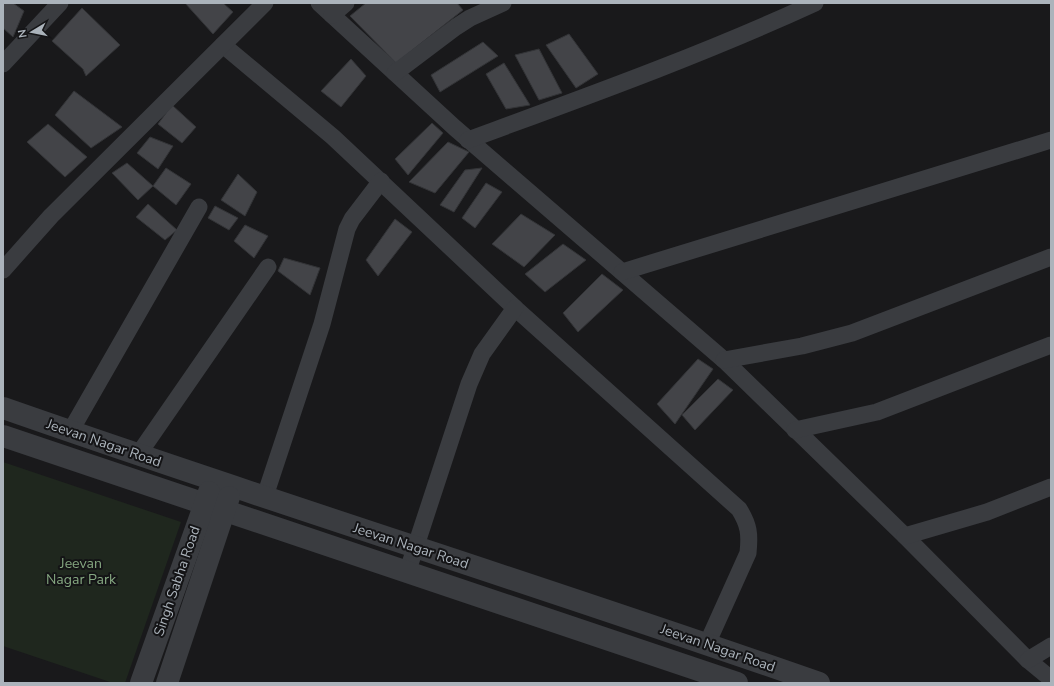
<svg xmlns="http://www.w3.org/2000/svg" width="1054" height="686" font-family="'Nunito Sans',sans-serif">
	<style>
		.green { fill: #1f271e }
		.building { fill: #434448; stroke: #333437 }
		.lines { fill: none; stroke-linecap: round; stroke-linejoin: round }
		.minor { stroke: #3a3c40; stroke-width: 17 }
		.tertiary { stroke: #3a3c40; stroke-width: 22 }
		.labels { text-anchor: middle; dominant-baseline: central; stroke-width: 4; stroke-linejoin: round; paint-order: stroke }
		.street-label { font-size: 14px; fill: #abb3bb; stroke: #141416 }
		.park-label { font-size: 14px; fill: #85a781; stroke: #141416 }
	</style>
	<rect width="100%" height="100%" fill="#19191b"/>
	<!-- green -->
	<path class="green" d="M3,462L181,522L125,683H113L3,646Z"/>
	<!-- building -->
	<g class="building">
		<path d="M3,3H13L24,11L13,37L3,28Z"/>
		<path d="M185,3H223L233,12L213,34Z"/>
		<path d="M366,3H457L463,10L396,63L350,16Z"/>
		<path d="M82,8L120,45L86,76L83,69L52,41Z"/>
		<path d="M569,34L598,74L576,88L546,45Z"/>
		<path d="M483,42L498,56L440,92L431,75Z"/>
		<path d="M539,49L562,93L539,100L515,55Z"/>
		<path d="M351,59L366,76L341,107L321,91Z"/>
		<path d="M504,63L530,105L506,109L486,74Z"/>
		<path d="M74,91L122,127L91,148L55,115Z"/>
		<path d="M172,105L196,127L182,143L158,124Z"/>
		<path d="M432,123L443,133L408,175L395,159Z"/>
		<path d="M48,124L87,157L65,177L27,142Z"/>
		<path d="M150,137L173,146L158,169L137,153Z"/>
		<path d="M448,142L469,152L435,193L409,182Z"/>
		<path d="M127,163L153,186L138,200L112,173Z"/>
		<path d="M166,168L191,184L176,205L153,186Z"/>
		<path d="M482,168L454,212L440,205L465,170Z"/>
		<path d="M238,174L257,192L245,216L221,200Z"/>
		<path d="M486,183L502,192L475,228L462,218Z"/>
		<path d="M148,204L177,230L165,240L136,217Z"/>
		<path d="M215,206L238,218L229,230L208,218Z"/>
		<path d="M521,214L555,235L524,267L492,244Z"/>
		<path d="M395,219L412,232L378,276L366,260Z"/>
		<path d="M245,225L268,236L254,258L234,241Z"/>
		<path d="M563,244L586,260L545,292L525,274Z"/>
		<path d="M284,258L320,268L310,295L278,271Z"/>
		<path d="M602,274L623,290L578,332L563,313Z"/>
		<path d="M698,359L713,369L675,424L657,404Z"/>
		<path d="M718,379L733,390L695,430L682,415Z"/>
	</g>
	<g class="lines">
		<!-- minor -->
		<g class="minor">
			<path d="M319,3L455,128L724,360L905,536L1028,660L1051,679"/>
			<path d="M332,15L346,3"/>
			<path d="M223,45L333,137L515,308L739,509C749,525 750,534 748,553L707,644"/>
			<path d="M3,64L60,3"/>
			<path d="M395,73L456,27L470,18L503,3"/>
			<path d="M468,140C585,97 702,55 815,3"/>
			<path d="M3,270L51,216L265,3"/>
			<path d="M622,272L1051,140"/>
			<path d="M724,360L802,346L852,333L1051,257"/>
			<path d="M795,430L877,412L1051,345"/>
			<path d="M70,432L199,207"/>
			<path d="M138,455L268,267"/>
			<path d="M265,496L322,324L347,229L352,219L381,181"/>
			<path d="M905,536L987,512L1051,487"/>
			<path d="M407,573L469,384L482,354L515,308"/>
			<path d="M1028,660L1051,646"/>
		</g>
		<!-- tertiary -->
		<g class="tertiary">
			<path d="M3,408C274,503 548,588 819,683"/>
			<path d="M3,436L737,683"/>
			<path d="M141,683L209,492"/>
			<path d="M167,683L229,497"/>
		</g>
	</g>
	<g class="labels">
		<!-- street labels -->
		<g class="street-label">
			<text transform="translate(104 443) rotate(19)">Jeevan Nagar Road</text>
			<text transform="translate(411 546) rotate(18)">Jeevan Nagar Road</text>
			<text transform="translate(177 581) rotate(-71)">Singh Sabha Road</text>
			<text transform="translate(718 648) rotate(19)">Jeevan Nagar Road</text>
		</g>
		<!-- park labels -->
		<g class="park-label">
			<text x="81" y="563">Jeevan<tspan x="81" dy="16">Nagar Park</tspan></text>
		</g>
	</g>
	<!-- border -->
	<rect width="1054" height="686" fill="none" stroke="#abb3bb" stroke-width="8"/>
	<!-- north arrow -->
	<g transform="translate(32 32) rotate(260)" stroke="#141416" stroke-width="3" paint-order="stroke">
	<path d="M0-3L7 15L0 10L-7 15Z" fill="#abb3bb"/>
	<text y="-6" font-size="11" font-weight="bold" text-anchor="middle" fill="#abb3bb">N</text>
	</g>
</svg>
